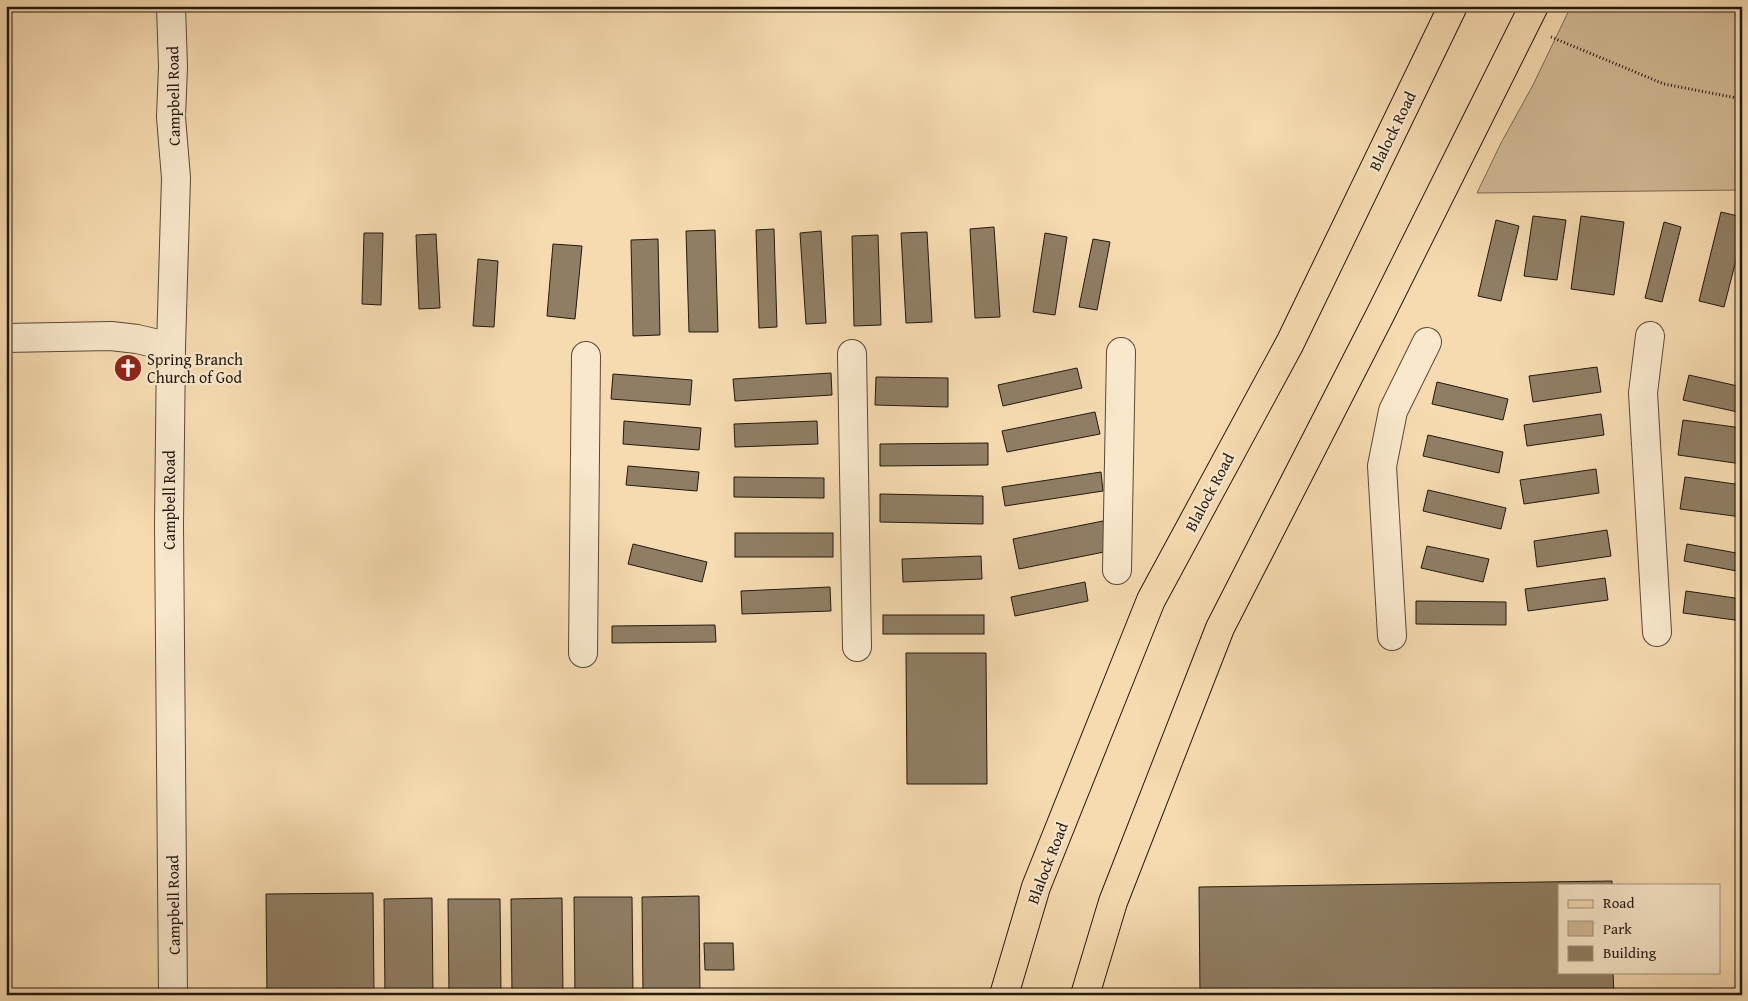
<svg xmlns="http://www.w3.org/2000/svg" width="1748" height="1001" font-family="'Gentium Book Plus',serif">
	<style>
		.green { fill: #d2ba95; stroke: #7a6a53 }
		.building { fill: #907e64; stroke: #221911 }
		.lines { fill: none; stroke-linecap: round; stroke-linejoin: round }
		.minor-casing { stroke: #574a39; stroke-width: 30 }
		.major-casing { stroke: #221911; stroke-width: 30 }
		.path { stroke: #221911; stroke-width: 3; stroke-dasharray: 1 2.5; stroke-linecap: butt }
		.minor { stroke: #f9e8cc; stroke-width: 28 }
		.major { stroke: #f6dbb0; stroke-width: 28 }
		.labels { text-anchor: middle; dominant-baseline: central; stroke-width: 4.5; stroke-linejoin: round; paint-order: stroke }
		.street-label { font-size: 16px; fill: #221911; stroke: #f9e8cc }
		.poi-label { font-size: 16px; fill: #221911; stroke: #f9e8cc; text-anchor: start }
	</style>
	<rect width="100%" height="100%" fill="#f6dbb0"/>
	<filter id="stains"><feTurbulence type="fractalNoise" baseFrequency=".004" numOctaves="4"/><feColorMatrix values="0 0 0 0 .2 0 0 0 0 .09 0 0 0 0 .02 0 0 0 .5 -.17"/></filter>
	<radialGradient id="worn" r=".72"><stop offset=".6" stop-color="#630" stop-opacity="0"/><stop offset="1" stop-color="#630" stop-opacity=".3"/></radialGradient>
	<!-- green -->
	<path class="green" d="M1571,6H1742V190L1477,193L1501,143L1533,85Z"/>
	<!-- building -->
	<g class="building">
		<path d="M1721,212L1742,217V237L1724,307L1699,301Z"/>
		<path d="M1533,216L1566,220L1557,280L1524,276Z"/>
		<path d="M1581,216L1624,222L1614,295L1571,289Z"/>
		<path d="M1496,220L1519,226L1501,301L1478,296Z"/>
		<path d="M1664,222L1681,227L1662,302L1645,298Z"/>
		<path d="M994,227L1000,317L975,318L970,229Z"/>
		<path d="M774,229L777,327L759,328L756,230Z"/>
		<path d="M715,230L718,332H689L686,231Z"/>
		<path d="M821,231L826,323L806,324L800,233Z"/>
		<path d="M927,232L932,322L906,323L901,233Z"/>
		<path d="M364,233H383L381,305L362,304Z"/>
		<path d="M1045,233L1067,237L1055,315L1033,312Z"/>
		<path d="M436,234L440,308L419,309L416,235Z"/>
		<path d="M878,235L881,325L854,326L852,236Z"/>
		<path d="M658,239L660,335L633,336L631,240Z"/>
		<path d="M1093,239L1110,242L1097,310L1079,307Z"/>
		<path d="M553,244L582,246L575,319L547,316Z"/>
		<path d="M478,259L498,261L494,327L473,326Z"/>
		<path d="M1597,367L1601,392L1533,402L1529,376Z"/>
		<path d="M1077,368L1082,388L1003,406L998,385Z"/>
		<path d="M831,373L832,395L735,401L733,379Z"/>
		<path d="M613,374L692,380L690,405L611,399Z"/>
		<path d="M1689,375L1742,387V413L1683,400Z"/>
		<path d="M876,377L948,378V407L875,405Z"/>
		<path d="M1437,382L1508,399L1503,420L1432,404Z"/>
		<path d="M1095,412L1100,434L1007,452L1002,431Z"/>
		<path d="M1601,414L1604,435L1527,446L1524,425Z"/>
		<path d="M1683,420L1742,428V464L1678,455Z"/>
		<path d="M624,421L701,428L699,450L623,444Z"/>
		<path d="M817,421L818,444L735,447L734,424Z"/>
		<path d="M1428,435L1503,452L1499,473L1423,456Z"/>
		<path d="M988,443V465L880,466V444Z"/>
		<path d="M628,466L699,472L697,491L626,485Z"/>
		<path d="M1596,469L1599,493L1524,504L1520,480Z"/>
		<path d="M1101,472L1103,491L1005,506L1002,487Z"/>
		<path d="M734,477L824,478V498L734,497Z"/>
		<path d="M1685,477L1742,485V517L1680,509Z"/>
		<path d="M1428,490L1506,508L1501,529L1423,511Z"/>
		<path d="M880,494L983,496V524L880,522Z"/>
		<path d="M1103,521L1109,551L1019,569L1013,539Z"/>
		<path d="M1607,530L1611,556L1537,567L1534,541Z"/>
		<rect x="735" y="533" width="98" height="24"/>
		<path d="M633,544L707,562L702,582L628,564Z"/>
		<path d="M1687,544L1742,554V572L1684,561Z"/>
		<path d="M1427,546L1489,559L1483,582L1421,568Z"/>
		<path d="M981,556L982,579L903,582L902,559Z"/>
		<path d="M1605,578L1608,600L1528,611L1525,589Z"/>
		<path d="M1085,582L1088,601L1015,616L1011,597Z"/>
		<path d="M830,587L831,611L742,614L741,591Z"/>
		<path d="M1686,591L1742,599V621L1683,613Z"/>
		<path d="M1416,601L1506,602V625L1416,624Z"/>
		<rect x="883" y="615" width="101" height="19"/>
		<path d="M715,625L716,642L612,643V626Z"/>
		<path d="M906,653H986L987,784H907Z"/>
		<path d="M1612,881V885H1559V972H1613L1614,995H1200L1199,887Z"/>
		<path d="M373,893L374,995H267L266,894Z"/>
		<path d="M699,896L700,995H643L642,897Z"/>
		<path d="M574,897H632L633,995H575Z"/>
		<path d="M432,898L433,995H385L384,899Z"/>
		<path d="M562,898L563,995H512L511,899Z"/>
		<path d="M448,899H500L501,995H449Z"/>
		<path d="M704,943H733L734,970H705Z"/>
	</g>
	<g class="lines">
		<defs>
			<g id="minor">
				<path d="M171,6L173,67L171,117L176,178L171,347L169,525L173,995"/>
				<path d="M1650,336L1643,393L1657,632"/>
				<path d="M6,338L111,336L137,339L171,347"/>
				<path d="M852,354L857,647"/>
				<path d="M1117,570L1121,352"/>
				<path d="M1392,636L1382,466L1393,411L1427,342"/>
				<path d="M583,653L586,356"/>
			</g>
			<g id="major">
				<path d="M1004,995L1036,887L1151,600L1290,343L1453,6"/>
				<path d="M1085,995L1113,902L1220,628L1380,315L1534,6"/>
			</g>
		</defs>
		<!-- minor casing -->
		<use href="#minor" class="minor-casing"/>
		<!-- major casing -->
		<use href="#major" class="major-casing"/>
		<!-- path -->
		<path class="path" d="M1551,37L1664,84L1742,99"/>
		<!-- minor -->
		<use href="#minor" class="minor"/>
		<!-- major -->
		<use href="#major" class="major"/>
	</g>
	<!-- icons -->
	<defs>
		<symbol id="church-disc" viewBox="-11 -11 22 22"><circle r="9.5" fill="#8f2418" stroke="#f9e8cc"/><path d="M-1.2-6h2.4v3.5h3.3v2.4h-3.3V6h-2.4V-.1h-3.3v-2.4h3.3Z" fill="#fff"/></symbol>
	</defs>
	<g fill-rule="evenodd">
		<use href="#church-disc" x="112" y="352" width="32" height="32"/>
	</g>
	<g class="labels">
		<!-- street labels -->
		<g class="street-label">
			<text transform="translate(173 96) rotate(-91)">Campbell Road</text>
			<text transform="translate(1392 131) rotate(-64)">Blalock Road</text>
			<text transform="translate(1209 492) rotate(-62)">Blalock Road</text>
			<text transform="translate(169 500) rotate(-90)">Campbell Road</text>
			<text transform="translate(1047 863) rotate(-69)">Blalock Road</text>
			<text transform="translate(173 905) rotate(-91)">Campbell Road</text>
		</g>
		<!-- poi labels -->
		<g class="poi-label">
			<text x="147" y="359">Spring Branch<tspan x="147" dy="18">Church of God</tspan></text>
		</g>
	</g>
	<!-- margin -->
	<rect width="1748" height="1001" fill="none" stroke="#f6dbb0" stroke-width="25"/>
	<rect x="8" y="8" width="1733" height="986" fill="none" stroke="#221911" stroke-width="2.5"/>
	<rect x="12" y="12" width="1723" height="976" fill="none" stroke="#221911"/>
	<!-- legend -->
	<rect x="1558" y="884" width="162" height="90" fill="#f9e8cc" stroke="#a39581"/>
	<rect x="1568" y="900" width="25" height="8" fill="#f6dbb0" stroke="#a39581"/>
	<text x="1603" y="908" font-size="15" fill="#221911">Road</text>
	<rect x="1568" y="921" width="25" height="15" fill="#d2ba95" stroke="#a39581"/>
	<text x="1603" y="934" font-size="15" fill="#221911">Park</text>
	<rect x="1568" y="946" width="25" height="15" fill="#907e64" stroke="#a39581"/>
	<text x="1603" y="958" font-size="15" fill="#221911">Building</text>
	<rect width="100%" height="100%" filter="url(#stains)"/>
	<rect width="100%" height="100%" fill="url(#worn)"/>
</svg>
